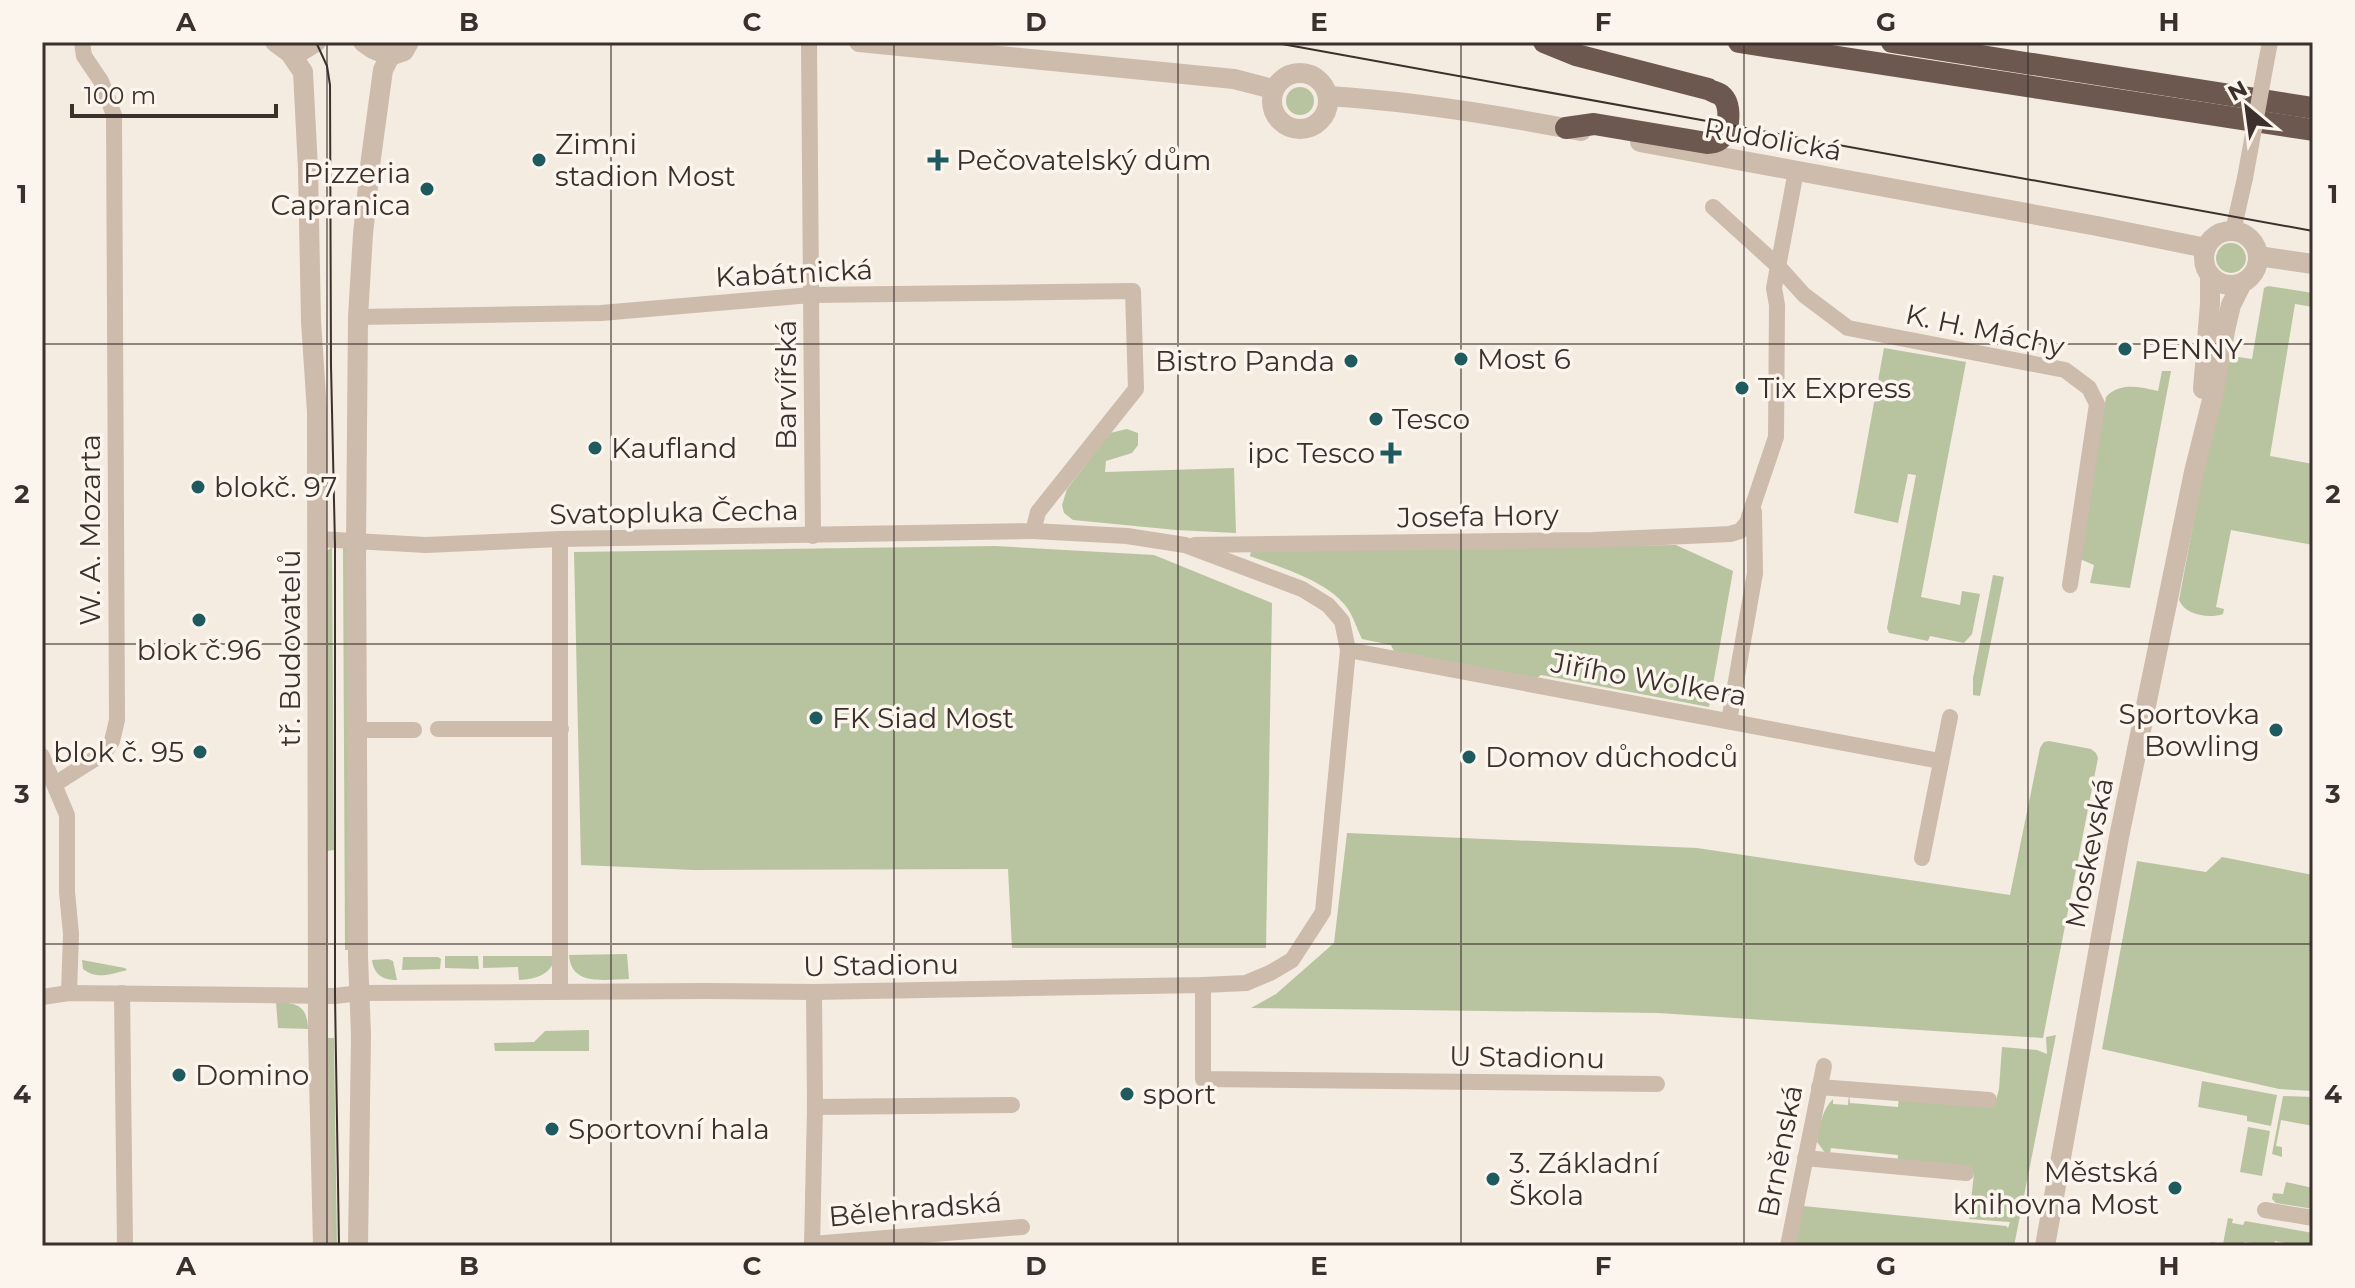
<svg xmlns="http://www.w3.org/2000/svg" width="2355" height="1288" font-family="Montserrat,sans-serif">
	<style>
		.green { fill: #b8c4a0 }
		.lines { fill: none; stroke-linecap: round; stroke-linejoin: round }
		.minor { stroke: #cdbbac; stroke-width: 16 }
		.tertiary { stroke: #cdbbac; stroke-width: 20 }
		.trunk { stroke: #6c584f; stroke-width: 22 }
		.tram { stroke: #3b302b; stroke-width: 2 }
		.minor-bridge { stroke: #cdbbac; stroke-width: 16 }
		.grid { fill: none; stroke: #3b302b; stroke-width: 2; stroke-opacity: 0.55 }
		.poi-dot { fill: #1f5a5e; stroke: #fbf5ee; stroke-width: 3 }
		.labels { text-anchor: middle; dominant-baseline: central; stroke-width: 7; stroke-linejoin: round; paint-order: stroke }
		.street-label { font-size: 28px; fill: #3b302b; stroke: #fbf5ee }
		.poi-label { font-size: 28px; fill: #3b302b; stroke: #fbf5ee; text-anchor: start }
		.neatline { fill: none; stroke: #3b302b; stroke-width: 3 }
		.grid-label { font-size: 26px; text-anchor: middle; font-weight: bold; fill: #3b302b }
	</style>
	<rect width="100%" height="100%" fill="#f4ebe1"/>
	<!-- green -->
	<g class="green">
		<circle cx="1300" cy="101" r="14"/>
		<circle cx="2231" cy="258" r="15"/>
		<path d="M2268,286L2313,293V307L2295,304L2270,456L2313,464V545L2231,530L2216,607L2224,609L2223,614C2209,619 2185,615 2179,600L2213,418L2231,356L2252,359L2264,288Z"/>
		<path d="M1884,348L1966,362L1921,597L1960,605L1962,591L1980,594L1972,634L1964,643L1930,636L1928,641L1889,633L1887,628L1916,475L1908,474L1898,523L1854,513Z"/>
		<path d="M2162,371H2171L2130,588L2090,583L2094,565L2080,559L2106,397C2120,382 2139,387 2158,391Z"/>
		<path d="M1127,429L1138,433V445L1132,453L1106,461L1105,472L1234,468L1236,533L1176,530L1073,520L1064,513L1062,505L1067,489L1110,433Z"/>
		<path d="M1676,545L1733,571L1709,707L1541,675L1537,678L1394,651L1391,645L1362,639C1356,627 1353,615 1345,605C1325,580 1279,567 1250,556L1251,551Z"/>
		<path d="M343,546L349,550L352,950H345Z"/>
		<path d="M995,546L1154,555L1272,603L1266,948H1012L1008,869L694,870L581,865L574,552Z"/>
		<path d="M332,547L334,850L327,851L326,557L327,551Z"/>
		<path d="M1993,575L2004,577L1980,696L1973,695V678Z"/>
		<path d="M2049,741L2091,749L2096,753L2098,758L2043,1038L1658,1013L1251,1008L1276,994L1334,943L1347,833L1697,848L2010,895L2040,748L2044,742Z"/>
		<path d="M2222,857L2313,875V1091L2279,1089L2102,1049L2137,861L2206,872Z"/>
		<path d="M627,954L629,979C606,979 571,987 569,955Z"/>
		<path d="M445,956H478L479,969L445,968Z"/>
		<path d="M483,956H555C552,975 536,979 519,980L518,967L483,968Z"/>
		<path d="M403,957H438L441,959L440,969L402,970Z"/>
		<path d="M388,959L393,961L397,980C383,980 374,975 372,960Z"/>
		<path d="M82,960L125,968L127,970C111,974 97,980 83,969Z"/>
		<path d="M276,1002C298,1003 307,1006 308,1029L278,1028Z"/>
		<path d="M589,1030V1051H495L494,1043L534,1042L545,1031Z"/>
		<path d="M2056,1035L2014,1246H1794L1803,1206L2006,1226L2008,1228L2010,1222L1969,1219L1974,1173L1897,1165L1898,1155L1831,1148L1829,1158L1817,1142C1818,1127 1823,1109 1833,1099V1104L1848,1105L1849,1093L1850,1103L1898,1107L1899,1095L1995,1104L1999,1089L2002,1047L2037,1050L2047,1054L2046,1037Z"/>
		<path d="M328,1038H334L337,1246H330L327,1171Z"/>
		<path d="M2202,1081L2277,1095L2271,1126L2247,1121V1116L2198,1107Z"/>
		<path d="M2283,1096L2313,1097V1126L2281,1120L2276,1146L2282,1147V1157L2272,1154Z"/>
		<path d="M2248,1127L2270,1131L2262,1176L2240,1172Z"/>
		<path d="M2286,1182L2313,1188V1209L2276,1203L2272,1199L2273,1193L2283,1194Z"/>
		<path d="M2228,1218L2233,1219L2232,1223L2243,1225L2245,1221L2313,1233V1246H2298L2275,1241L2274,1246L2244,1242L2243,1246H2210L2211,1242L2223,1244Z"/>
	</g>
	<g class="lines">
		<!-- minor -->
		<g class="minor">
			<path d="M809,42L813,536"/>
			<path d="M2266,63L2270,42"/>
			<path d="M1713,207L1778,266L1804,295L1848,328L2065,370L2089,388L2097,404L2070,585"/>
			<path d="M2233,231L2245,178"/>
			<path d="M318,539L426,545L560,539L1033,531L1038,512L1136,389L1133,291L811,295L601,313L358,317"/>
			<path d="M560,539V991"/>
			<path d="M1195,545L1593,540L1710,535L1730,534L1740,531L1747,523L1776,437L1777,305L1774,288L1796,171"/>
			<path d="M1348,650L1940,761"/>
			<path d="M1729,721L1755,573L1754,512"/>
			<path d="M438,729H561"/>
			<path d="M357,730H414"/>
			<path d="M42,756L67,815V892L71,934L69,993"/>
			<path d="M55,784L104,753L112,741L117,720L114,115L101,81L84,56L82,42"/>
			<path d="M1922,858L1950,717"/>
			<path d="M1203,985V1079L1657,1084"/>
			<path d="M122,993L125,1246"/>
			<path d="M42,997L69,993L335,996L360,993L705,991L814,992L1203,985L1246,983L1270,973L1292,960L1323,912L1348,650L1342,621L1328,605L1302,589L1185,545L1127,536L1033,531"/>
			<path d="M1819,1087L1989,1100"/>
			<path d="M815,1107L1012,1105"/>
			<path d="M1805,1158L1966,1173"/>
			<path d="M2265,1210L2313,1218"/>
			<path d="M812,1244L1022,1227"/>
			<path d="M812,1246L815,1107L814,992"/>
			<path d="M1788,1246L1824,1066"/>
		</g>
		<!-- tertiary -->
		<g class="tertiary">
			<path d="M275,42L290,53L303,72L308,169L311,321L317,412L318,1035L323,1246"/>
			<path d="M363,42L373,49L390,56L404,51L409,42"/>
			<path d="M859,42L1234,79L1273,89"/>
			<path d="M290,53H298L316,42"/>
			<circle cx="1300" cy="101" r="28"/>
			<path d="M1328,96C1413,101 1498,115 1581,131"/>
			<path d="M1640,142L2097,226L2206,248"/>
			<circle cx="2231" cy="258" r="27"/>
			<path d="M2258,256L2313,264"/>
			<path d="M2203,389L2210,304V275"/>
			<path d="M358,1246L361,1035L358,957L356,543L358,317L363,234L371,158L383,70L390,56"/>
			<path d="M2045,1246L2119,837L2194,472L2213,396L2226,326L2231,305L2242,283"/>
		</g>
		<!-- trunk -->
		<g class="trunk">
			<path d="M1544,42L1576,55L1708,89C1709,90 1720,94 1721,95C1732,104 1730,131 1720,139C1716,143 1712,142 1707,143L1594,124L1566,128"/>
			<path d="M1739,42L2313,130"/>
			<path d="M1892,42L2313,108"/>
		</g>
		<!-- tram -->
		<g class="tram">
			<path d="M316,42L327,66L330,85L331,366L335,545V996L339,1246"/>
			<path d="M1271,42L2313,231"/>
		</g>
		<!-- minor-bridge -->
		<path class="minor-bridge" d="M2245,178L2266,63"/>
	</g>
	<!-- grid -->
	<path class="grid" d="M327,42V1246M611,42V1246M894,42V1246M1178,42V1246M1461,42V1246M1744,42V1246M2028,42V1246M42,344H2313M42,644H2313M42,944H2313"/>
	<!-- markers -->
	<g class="poi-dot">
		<circle cx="539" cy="160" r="8"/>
		<path d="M934 148h8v8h8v8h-8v8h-8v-8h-8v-8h8z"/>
		<circle cx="427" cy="189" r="8"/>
		<circle cx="2125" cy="349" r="8"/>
		<circle cx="1461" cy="359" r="8"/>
		<circle cx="1351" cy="361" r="8"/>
		<circle cx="1742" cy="388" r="8"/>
		<circle cx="1376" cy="419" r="8"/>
		<circle cx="595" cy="448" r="8"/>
		<path d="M1387 441h8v8h8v8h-8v8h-8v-8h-8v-8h8z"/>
		<circle cx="198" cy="487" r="8"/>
		<circle cx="199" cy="620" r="8"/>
		<circle cx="816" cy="718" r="8"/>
		<circle cx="2276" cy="730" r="8"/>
		<circle cx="200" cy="752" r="8"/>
		<circle cx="1469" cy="757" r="8"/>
		<circle cx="179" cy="1075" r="8"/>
		<circle cx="1127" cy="1094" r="8"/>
		<circle cx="552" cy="1129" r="8"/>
		<circle cx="1493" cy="1179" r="8"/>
		<circle cx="2175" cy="1188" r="8"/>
	</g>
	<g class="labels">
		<!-- street labels -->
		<g class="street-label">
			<text transform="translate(1773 139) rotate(10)">Rudolická</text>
			<text transform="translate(794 273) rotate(-3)">Kabátnická</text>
			<text transform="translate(1985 330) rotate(12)">K. H. Máchy</text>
			<text transform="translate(786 385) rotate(-90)">Barvířská</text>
			<text transform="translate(674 512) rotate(-1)">Svatopluka Čecha</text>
			<text transform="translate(1478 516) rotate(-1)">Josefa Hory</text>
			<text transform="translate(90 530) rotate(-90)">W. A. Mozarta</text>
			<text transform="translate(290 648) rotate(-90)">tř. Budovatelů</text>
			<text transform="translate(1649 679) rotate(10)">Jiřího Wolkera</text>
			<text transform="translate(2089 853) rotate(-79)">Moskevská</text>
			<text transform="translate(881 965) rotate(-1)">U Stadionu</text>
			<text transform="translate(1527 1057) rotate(1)">U Stadionu</text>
			<text transform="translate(1780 1151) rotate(-79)">Brněnská</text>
			<text transform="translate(915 1209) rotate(-5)">Bělehradská</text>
		</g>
		<!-- poi labels -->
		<g class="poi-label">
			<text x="555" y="144">Zimni<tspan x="555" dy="32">stadion Most</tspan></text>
			<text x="956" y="160">Pečovatelský dům</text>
			<text x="411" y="173" text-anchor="end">Pizzeria<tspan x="411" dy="32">Capranica</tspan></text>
			<text x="2141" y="349">PENNY</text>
			<text x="1477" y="359">Most 6</text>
			<text x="1335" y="361" text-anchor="end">Bistro Panda</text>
			<text x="1758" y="388">Tix Express</text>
			<text x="1392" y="419">Tesco</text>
			<text x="611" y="448">Kaufland</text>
			<text x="1375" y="453" text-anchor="end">ipc Tesco</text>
			<text x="214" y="487">blokč. 97</text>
			<text x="199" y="650" text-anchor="middle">blok č.96</text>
			<text x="2260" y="714" text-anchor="end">Sportovka<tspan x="2260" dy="32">Bowling</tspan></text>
			<text x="832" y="718">FK Siad Most</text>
			<text x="184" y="752" text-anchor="end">blok č. 95</text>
			<text x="1485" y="757">Domov důchodců</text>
			<text x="195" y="1075">Domino</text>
			<text x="1143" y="1094">sport</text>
			<text x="568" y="1129">Sportovní hala</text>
			<text x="1509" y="1163">3. Základní<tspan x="1509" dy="32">Škola</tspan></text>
			<text x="2159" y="1172" text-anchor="end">Městská<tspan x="2159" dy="32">knihovna Most</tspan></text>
		</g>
	</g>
	<!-- border -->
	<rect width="2355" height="1288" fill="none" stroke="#fbf5ee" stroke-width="88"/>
	<!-- north arrow -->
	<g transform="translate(2247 108) rotate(331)" stroke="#fbf5ee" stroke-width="6" paint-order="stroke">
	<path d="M0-6L14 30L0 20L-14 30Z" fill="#3b302b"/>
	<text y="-12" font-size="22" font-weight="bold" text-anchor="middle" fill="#3b302b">N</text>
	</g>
	<!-- scale -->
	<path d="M72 104v12h204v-12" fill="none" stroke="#3b302b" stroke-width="4"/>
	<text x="84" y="104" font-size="24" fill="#3b302b" stroke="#fbf5ee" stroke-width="6" paint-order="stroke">100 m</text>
	<rect x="44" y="44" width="2267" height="1200" class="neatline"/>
	<g class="grid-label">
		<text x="186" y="31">A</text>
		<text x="469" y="31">B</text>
		<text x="752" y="31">C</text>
		<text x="1036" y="31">D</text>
		<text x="1319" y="31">E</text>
		<text x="1603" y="31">F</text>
		<text x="1886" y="31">G</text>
		<text x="2169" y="31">H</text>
		<text x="22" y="203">1</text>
		<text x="2333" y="203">1</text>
		<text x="22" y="503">2</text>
		<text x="2333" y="503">2</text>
		<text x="22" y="803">3</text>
		<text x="2333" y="803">3</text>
		<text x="22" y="1103">4</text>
		<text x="2333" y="1103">4</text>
		<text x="186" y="1275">A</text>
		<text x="469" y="1275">B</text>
		<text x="752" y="1275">C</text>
		<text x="1036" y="1275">D</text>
		<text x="1319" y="1275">E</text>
		<text x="1603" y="1275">F</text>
		<text x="1886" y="1275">G</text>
		<text x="2169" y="1275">H</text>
	</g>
</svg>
